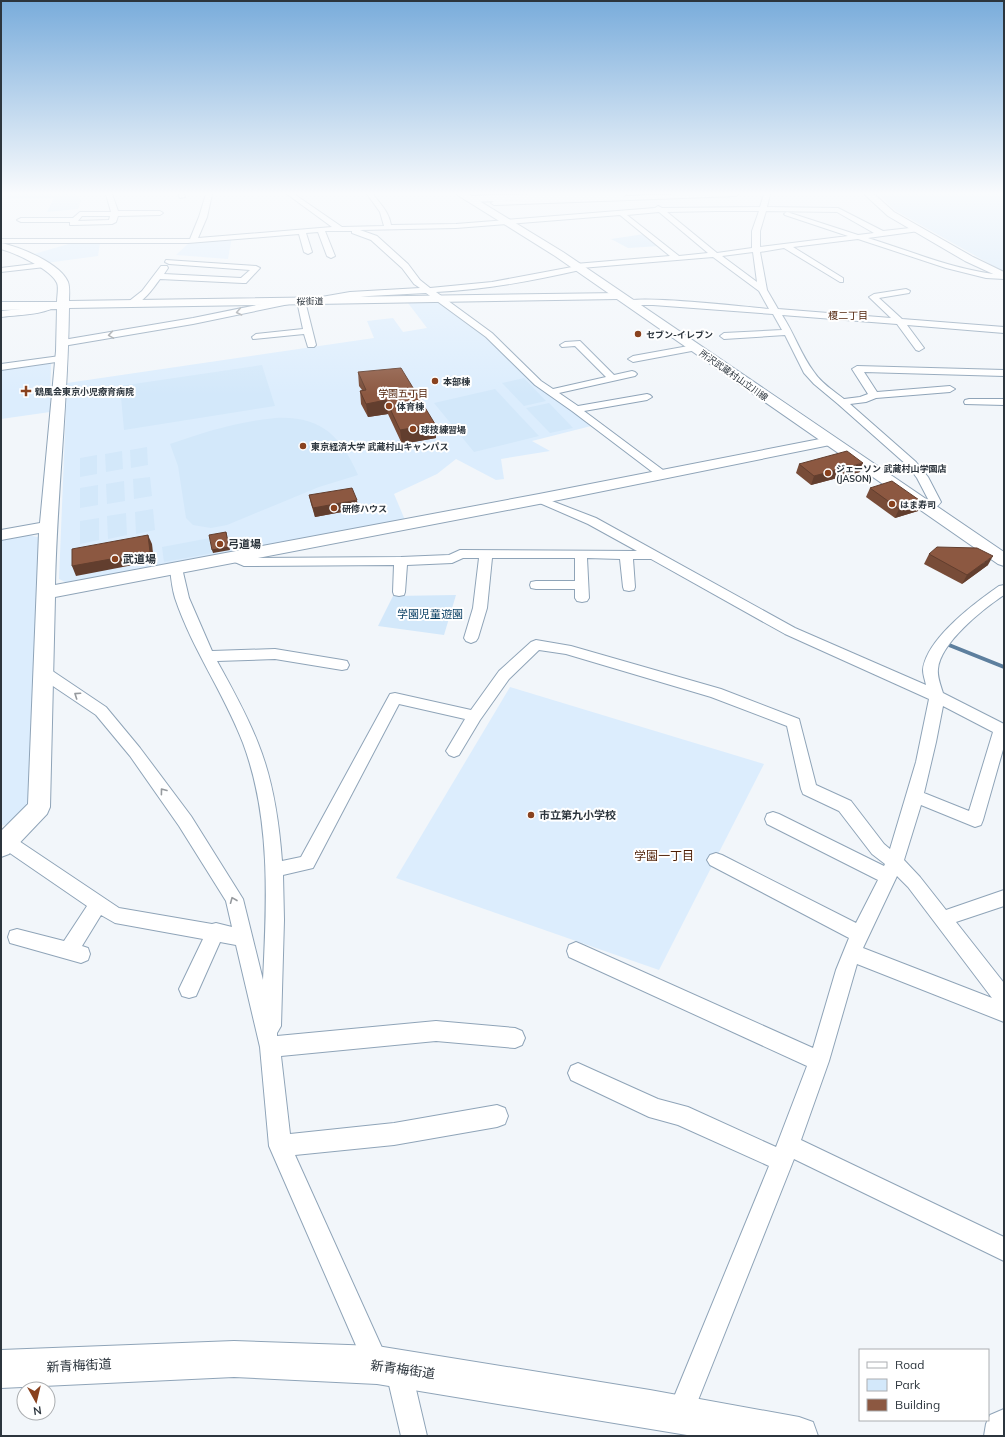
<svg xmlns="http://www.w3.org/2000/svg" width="1005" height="1437" font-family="Mulish,'Noto Sans JP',sans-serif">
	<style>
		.built { fill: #dcedfd }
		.green { fill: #d3e8fa }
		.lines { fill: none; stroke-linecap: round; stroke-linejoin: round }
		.stream { stroke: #5d7f9e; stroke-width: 4 }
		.street-casing { stroke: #8fa4b8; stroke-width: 2 }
		.secondary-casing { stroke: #8fa4b8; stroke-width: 2 }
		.primary-casing { stroke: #8fa4b8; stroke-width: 2 }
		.street { fill: #fff; fill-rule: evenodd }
		.secondary { fill: #fff; fill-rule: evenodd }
		.primary { fill: #fff; fill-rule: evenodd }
		.wall { fill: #784c38 }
		.shaded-wall { fill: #623e2e }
		.building { fill: #8c5841; stroke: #623e2e }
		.oneway { stroke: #969a9e }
		.poi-dot { fill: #89421f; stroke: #fff; stroke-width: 1.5 }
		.labels { text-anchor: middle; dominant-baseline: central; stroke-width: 4; stroke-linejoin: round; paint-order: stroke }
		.far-street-label { font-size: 9px; fill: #2c353d; stroke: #fff }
		.far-poi-label { font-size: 9px; font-weight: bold; fill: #2c353d; stroke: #fff; text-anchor: start }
		.far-neighbourhood-label { font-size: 10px; fill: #4d1e05; stroke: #fff }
		.poi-label { font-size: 11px; font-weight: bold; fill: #2c353d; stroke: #fff; text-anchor: start }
		.park-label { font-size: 11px; fill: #00385e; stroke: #fff }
		.neighbourhood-label { font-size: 12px; fill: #4d1e05; stroke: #fff }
		.near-street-label { font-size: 13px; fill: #2c353d; stroke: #fff }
	</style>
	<rect width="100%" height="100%" fill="#f2f6fa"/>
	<!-- built -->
	<g class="built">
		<path d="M232,237L228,259L176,255L190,242Z"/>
		<path d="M72,243H100L98,256L46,263L34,254Z"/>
		<path d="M408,303H444L595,425L532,441L550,451L501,459L504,479L496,480L456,459L437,474L394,494L405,520L67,583L59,579L67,383L374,338L367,321L393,318L403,332L427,328Z"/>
		<path d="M51,363L50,412L1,419V370Z"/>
		<path d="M28,535L42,538L31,805L11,823L1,826V540Z"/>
		<path d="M510,687L764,764L659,970L396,878Z"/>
	</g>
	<!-- green -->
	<g class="green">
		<path d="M10,194H78L81,201L78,209L47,212L54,198H8Z"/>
		<path d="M878,194H1004V272L896,211Z"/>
		<path d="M644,234L660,246L628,248L611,239Z"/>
		<path d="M262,365L275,406L124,430L120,386Z"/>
		<path d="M524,378L546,401L524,406L502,383Z"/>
		<path d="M495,389L539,436L474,452L434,403Z"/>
		<path d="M549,403L573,428L550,433L526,408Z"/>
		<path d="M276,418C321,416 341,436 358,475L319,487L227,525L211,528L193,525L186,518L178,466L170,444C204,432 240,421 276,418Z"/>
		<path d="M147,447L148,465L131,468L130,450Z"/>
		<path d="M122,451L123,469L106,472L105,454Z"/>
		<path d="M97,455V474L80,477V458Z"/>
		<path d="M150,477L152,496L134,499L133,479Z"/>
		<path d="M124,481L125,501L107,504L106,484Z"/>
		<path d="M98,485V505L80,508V488Z"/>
		<path d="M153,509L155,530L136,534L135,512Z"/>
		<path d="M126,513L127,535L108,539L107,516Z"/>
		<path d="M99,518V540L80,544V521Z"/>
		<path d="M210,538L213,553L164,562L162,547Z"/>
		<path d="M456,595L444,635L378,626L393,596Z"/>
	</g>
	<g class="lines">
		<!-- stream -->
		<path class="stream" d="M949,645L1004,667"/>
		<defs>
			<g id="street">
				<path d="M106,194H112L118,211H160L163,213L160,215L118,216L116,222L112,224L73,225H70V222H21L17,220L21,218H73L80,212H111ZM82,216H110L109,220L78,221Z"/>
				<path d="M178,194H184L185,197L180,198Z"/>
				<path d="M206,194H212L207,217L198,238L332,227L287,194H294L342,227L384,226L380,212L367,194H373C381,205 389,212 391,225L456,224L655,208L658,206L662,208L760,207L764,194H770L767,207L838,208L883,231L919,227L923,229L919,231L868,238C911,251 959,272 1004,275V279L986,278L946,268L858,239L793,247L843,278V282H840L784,248L760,252L767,290L778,309L891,318L869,297L874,294L906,289L910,291L909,293L879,298L902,319L1004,327V333L907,325L924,348L919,351L916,350L897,324L782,315C794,333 801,355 814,372C821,383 834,391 844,399L860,397L868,394L852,369L857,366L1004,370V376L864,372L877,392L950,386L955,389L950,392L876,398L866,402L850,404L916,462L928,477L941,502C937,508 930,511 923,509L921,507L929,501L917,478L908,466L838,404L814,384L804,373L785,335L724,339L720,336L724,333L782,330L773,314L653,305H628L624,302C632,294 750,307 769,309L759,291L713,257L581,268L580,270C532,281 485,290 436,292L492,333L541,381L553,389L606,377L575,346L562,347L560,345L565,342L580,341L614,375L632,371L635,372L637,374L635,376L559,393L578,406L647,394L650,395L652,397L647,400L584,411L667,473L669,475L663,478L659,477L572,411L535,385L486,337L426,293L369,296L310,303L309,301L310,299L350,292L420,288L414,284L402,268L371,240L352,233V231H325L335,256L331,258L327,256L318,232L306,233L312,252L308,254L304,252L299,234L188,243H1V239H190L199,217ZM716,211H759L752,231V248L717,253L667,212ZM766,211L837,212L874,233L858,235L787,212L784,214L785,215L848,236L760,247V231ZM659,212L708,253L679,256L627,215ZM620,215L670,256L575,264H572V267L492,282L430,288L420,280L408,264L377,236L360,230L456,228ZM753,252L757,282L722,256Z"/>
				<path d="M682,194H739L736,196L494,205L491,203L494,201Z"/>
				<path d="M166,260L256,266L260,268L246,283H243L160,279C154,287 140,308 128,306L127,304L128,302L142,291L161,266H167L168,268L164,274L241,278L250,270L169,264L165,262Z"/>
				<path d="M42,263L46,265L45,267L1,272V268Z"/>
				<path d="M291,298L295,301L294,303L193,324L63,346L58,343L63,340L193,318Z"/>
				<path d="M301,298L305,301L316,345L314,347H308L304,334L253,339L252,337L256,334L303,329L297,301Z"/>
				<path d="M53,302L56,303L57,305C47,315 15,315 1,317V311L41,307Z"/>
				<path d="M694,345L699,348L697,350L633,362L628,359L633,356Z"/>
				<path d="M60,356L65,359L63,361L1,370V364Z"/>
				<path d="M969,399H1004V405L965,404L964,402L965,400Z"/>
				<path d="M539,496L596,518L795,628L926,685C925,680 923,675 923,670C926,639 976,602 999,586L1004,585V595C983,609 940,643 938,669C937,677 941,686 943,693L1004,724V746L983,820L981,825L975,827L921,805L904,860L920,877L946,910L1004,890V906L956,922L1004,983V1022L857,964L829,1061L801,1140L1004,1237V1261L794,1159L689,1423L680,1427L671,1423L667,1414L769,1166L678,1125L649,1117L571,1080L568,1073L571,1066L578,1063L658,1099L688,1107L776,1147L807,1066L569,957L567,951L569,945L576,942L583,945L813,1048L836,970L849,938L710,865L707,860L710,855L716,853L722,855L856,923L878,880L767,824L765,819L767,814L773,812L779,814L884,866L885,864L872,854L839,811L803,794L801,789L787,726L711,697L566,654L539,650L509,679L480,720L459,755L454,757L449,755L446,751L465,719L399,704L313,868L283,875L284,920L281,1026L277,1033V1036L436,1021L515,1028L522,1031L525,1038L522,1045L515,1048L436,1041L281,1056L290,1134L394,1123L497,1105L505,1108L508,1116L505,1124L497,1127L394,1145L295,1155L388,1361L398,1355L407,1359L411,1368L427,1436H401L386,1372L377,1377L368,1373L269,1146L260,1047L236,945L220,942L196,996L189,998L182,996L179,989L203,939L115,923L101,915L82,946L88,948L90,954L88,960L81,963L10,943L8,937L10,931L17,929L64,941L87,906L1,847V831L7,833L119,908L212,924L216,923L232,927L226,901L179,826L130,756L96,715L38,676L36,672L38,668L43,667L48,668L106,707L140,748L191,816L243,899L263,980C267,901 271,818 243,743C224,693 192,649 175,598C172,588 171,578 170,568L172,565H180L182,568L189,598L212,651L275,649L342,660L347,661L349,665L347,669L342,670L275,659L217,661C232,688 247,715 258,743C273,780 279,821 282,861L301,857L390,694L395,693L471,710L499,671L531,642L536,640L571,646L721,689L799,719L816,785L851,801L884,844L890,849L916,762L929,699L785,634L651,559H633L635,587L634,590L629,591L624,590L623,587L620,559L587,558L589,598L587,601L582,602L577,601L575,598V589H536L531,588L530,585L531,582L536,581H575V558H492L487,608L478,638L476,641L471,643L466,641L464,638L473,608L479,558H463L452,563L407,565L405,592L404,595L399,596L394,595L393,592L394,565L244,566L230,560L228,557L230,554L234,553L246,558L401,557L449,555L460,550L637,551L588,524L535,501L533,499L535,497ZM943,706L993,732L969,811L924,793L936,742ZM897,876L908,887L992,998L863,948Z"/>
				<path d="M1004,1409V1436H984L986,1424L990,1415Z"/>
			</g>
			<g id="secondary">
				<path d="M536,194H627L622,197L469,202L464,199L469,196Z"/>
				<path d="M864,194H874L894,212L973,257L1004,272V279L965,261L888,216Z"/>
				<path d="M1,243C20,247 60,263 68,282C70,288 69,295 69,301L619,293L623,294L625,296L623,298L619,299L69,308C68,401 57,493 55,585L539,494L830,437L835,438L837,441L835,444L830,445L539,504L55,597L50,807L47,814L9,854L1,857V831L28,804L39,533L1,540V530L40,523L56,351L57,309L1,310V302H57C57,296 59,288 57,283C51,269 15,253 1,249Z"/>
			</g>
			<g id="primary">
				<path d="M456,194H468L563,252L1004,552V566L998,564L555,256Z"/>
				<path d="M234,1341L377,1346L650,1390L799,1417L813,1422L818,1436H693L377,1384L234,1377L1,1388V1350Z"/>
			</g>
		</defs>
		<!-- street casing -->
		<use href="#street" class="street-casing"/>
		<!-- secondary casing -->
		<use href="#secondary" class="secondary-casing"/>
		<!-- primary casing -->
		<use href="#primary" class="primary-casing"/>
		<!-- street -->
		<use href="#street" class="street"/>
		<!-- secondary -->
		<use href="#secondary" class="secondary"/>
		<!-- primary -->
		<use href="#primary" class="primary"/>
	</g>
	<!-- wall -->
	<g class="wall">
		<path d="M358,372L435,424L436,438L402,444L388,414L368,417L361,404L360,391L362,390L359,386Z"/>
		<path d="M799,464L860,472L811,485L796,473Z"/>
		<path d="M870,488L918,511L895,518L866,497Z"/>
		<path d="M309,495L358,509L315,517L311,504Z"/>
		<path d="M929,554L988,565L962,584L924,564Z"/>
	</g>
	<!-- shaded-wall -->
	<g class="shaded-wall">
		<path d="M386,400L388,414L368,417L366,404Z"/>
		<path d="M435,424L436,438L402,444L400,430Z"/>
		<path d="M863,463L860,472L811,485L814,476Z"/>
		<path d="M357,500L358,509L315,517L313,508Z"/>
		<path d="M922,502L918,511L895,518L899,509Z"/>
		<path d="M226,532L230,550L213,553L212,550Z"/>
		<path d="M148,535L152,544L154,561L76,576L72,566Z"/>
		<path d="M993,556L988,565L962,584L967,575Z"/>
	</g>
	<!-- building -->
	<g class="building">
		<path d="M401,368L435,424L400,430L386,400L366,404L360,391L366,390L358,372Z"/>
		<path d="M847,451L863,463L814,476L799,464Z"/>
		<path d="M892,481L922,502L899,509L870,488Z"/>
		<path d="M352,488L357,500L313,508L309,495Z"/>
		<path d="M226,532L229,547L212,550L209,535Z"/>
		<path d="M148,535L150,552L72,566V549Z"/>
		<path d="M937,547L977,548L993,556L967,575L929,554Z"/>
	</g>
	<!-- one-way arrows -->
	<defs><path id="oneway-chevron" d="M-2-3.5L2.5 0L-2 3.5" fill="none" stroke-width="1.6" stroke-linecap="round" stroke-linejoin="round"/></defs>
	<g class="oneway">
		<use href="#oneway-chevron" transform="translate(239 312) rotate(168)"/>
		<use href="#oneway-chevron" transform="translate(111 335) rotate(171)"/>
		<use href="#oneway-chevron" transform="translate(77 695) rotate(-146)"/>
		<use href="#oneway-chevron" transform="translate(163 791) rotate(-127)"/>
		<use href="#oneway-chevron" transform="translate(233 900) rotate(-112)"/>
	</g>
	<!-- sky -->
	<linearGradient id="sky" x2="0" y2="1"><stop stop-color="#79acdb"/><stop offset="0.49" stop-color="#f9fbfd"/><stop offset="1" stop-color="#f9fbfd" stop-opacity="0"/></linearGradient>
	<rect width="1005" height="395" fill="url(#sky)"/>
	<!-- markers -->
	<g class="poi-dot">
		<circle cx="638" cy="334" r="4"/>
		<circle cx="435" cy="381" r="4"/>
		<path d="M24 385h4v4h4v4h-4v4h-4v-4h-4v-4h4z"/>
		<circle cx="389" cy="406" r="4"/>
		<circle cx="413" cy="429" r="4"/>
		<circle cx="303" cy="446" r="4"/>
		<circle cx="828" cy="473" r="4"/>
		<circle cx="892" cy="504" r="4"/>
		<circle cx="334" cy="508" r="4"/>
		<circle cx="220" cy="544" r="4"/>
		<circle cx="115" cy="559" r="4"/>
		<circle cx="531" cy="815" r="4"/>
	</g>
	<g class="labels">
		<!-- far-street labels -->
		<g class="far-street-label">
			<text transform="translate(310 301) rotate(-1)">桜街道</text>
			<text transform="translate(734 375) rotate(35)">所沢武蔵村山立川線</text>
		</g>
		<!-- far-poi labels -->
		<g class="far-poi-label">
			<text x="646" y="334">セブン-イレブン</text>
			<text x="443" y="381">本部棟</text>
			<text x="35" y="391">鶴風会東京小児療育病院</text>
			<text x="397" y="406">体育棟</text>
			<text x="421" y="429">球技練習場</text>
			<text x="311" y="446">東京経済大学 武蔵村山キャンパス</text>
			<text x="836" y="468">ジェーソン 武蔵村山学園店<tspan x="836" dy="10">(JASON)</tspan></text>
			<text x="900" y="504">はま寿司</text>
			<text x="342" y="508">研修ハウス</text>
		</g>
		<!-- far-neighbourhood labels -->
		<g class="far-neighbourhood-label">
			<text x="848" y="315">榎二丁目</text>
			<text x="403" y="393">学園五丁目</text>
		</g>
		<!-- poi labels -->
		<g class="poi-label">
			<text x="228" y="544">弓道場</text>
			<text x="123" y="559">武道場</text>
			<text x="539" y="815">市立第九小学校</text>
		</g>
		<!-- park labels -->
		<g class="park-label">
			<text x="430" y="614">学園児童遊園</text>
		</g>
		<!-- neighbourhood labels -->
		<g class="neighbourhood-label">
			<text x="664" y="855">学園一丁目</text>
		</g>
		<!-- near-street labels -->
		<g class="near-street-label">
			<text transform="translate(79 1365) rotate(-3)">新青梅街道</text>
			<text transform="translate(403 1369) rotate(8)">新青梅街道</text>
		</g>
	</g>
	<!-- border -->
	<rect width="1005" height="1437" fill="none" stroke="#2c353d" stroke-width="4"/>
	<!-- legend -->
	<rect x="859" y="1349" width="130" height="72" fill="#ffffff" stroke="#abaeb1"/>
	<rect x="867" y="1362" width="20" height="6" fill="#ffffff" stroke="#abaeb1"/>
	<text x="895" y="1369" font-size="12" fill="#2c353d">Road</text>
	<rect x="867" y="1379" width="20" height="12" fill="#d3e8fa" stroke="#abaeb1"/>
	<text x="895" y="1389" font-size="12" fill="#2c353d">Park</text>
	<rect x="867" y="1399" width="20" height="12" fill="#8c5841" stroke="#abaeb1"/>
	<text x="895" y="1409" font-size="12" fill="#2c353d">Building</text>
	<!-- north arrow -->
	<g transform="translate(36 1401) rotate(172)"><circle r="19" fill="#ffffff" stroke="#abaeb1"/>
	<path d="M0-3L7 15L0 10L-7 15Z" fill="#89421f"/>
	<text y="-6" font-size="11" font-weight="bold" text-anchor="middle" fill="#2c353d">N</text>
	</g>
</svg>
